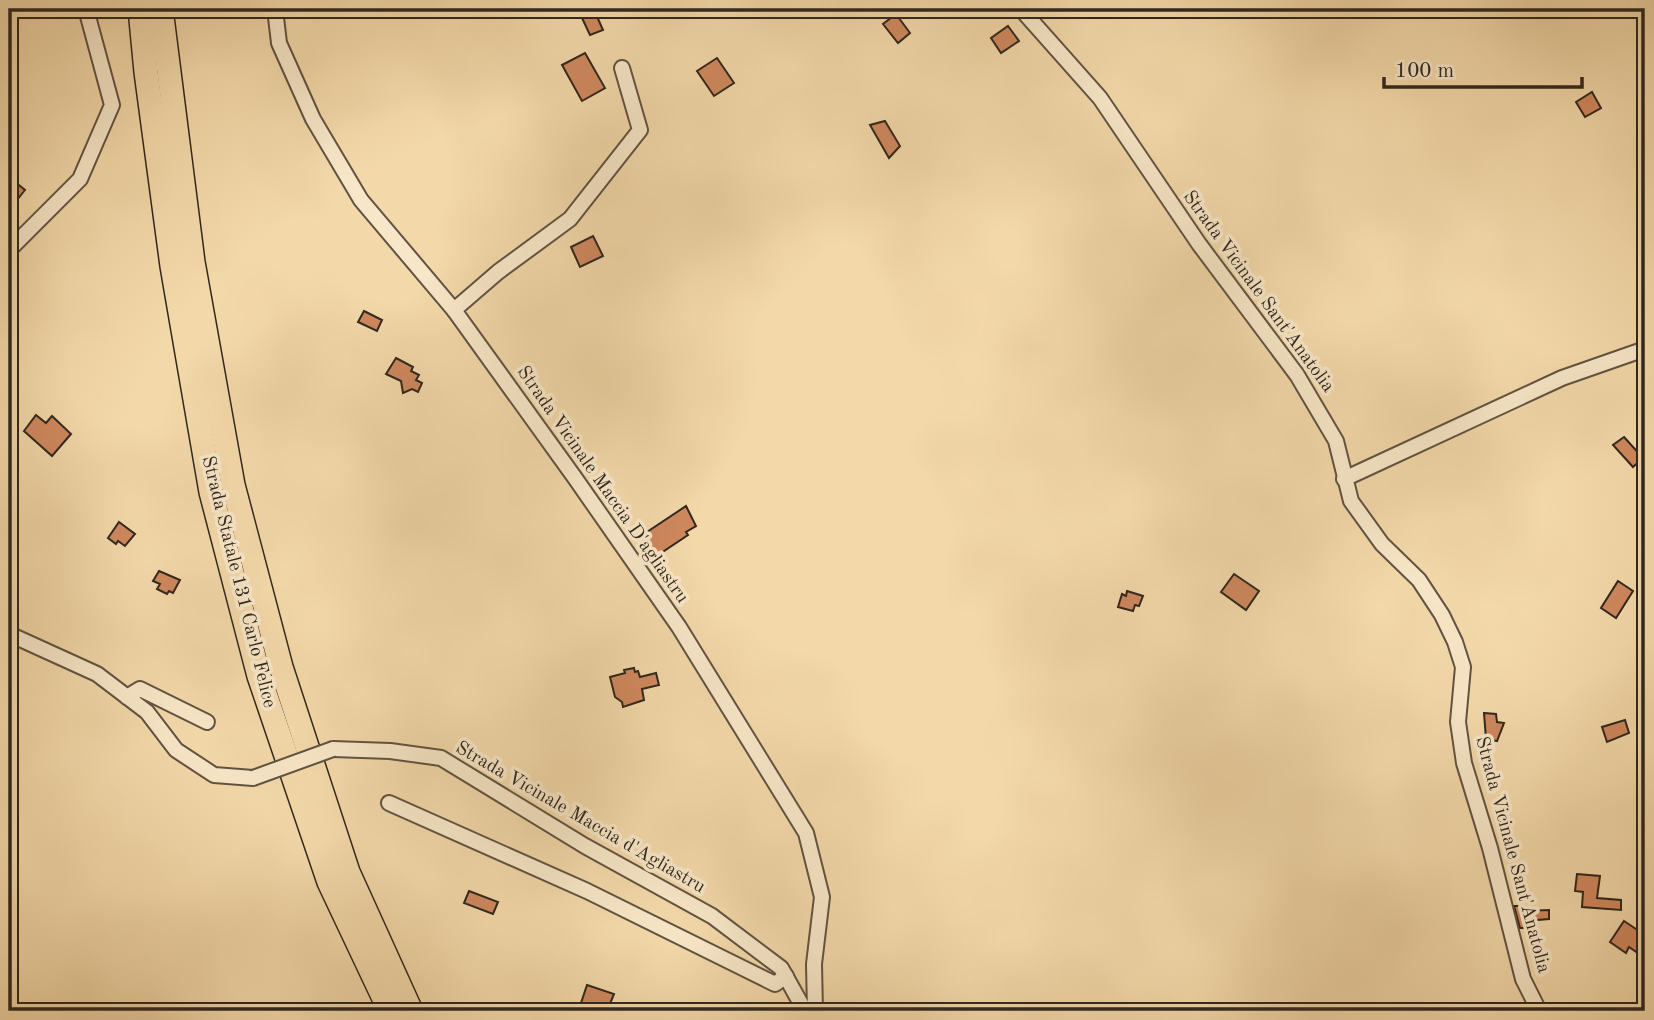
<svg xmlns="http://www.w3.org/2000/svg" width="1654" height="1020" font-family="'Old Standard TT',serif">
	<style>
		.building { fill: #cf885e; stroke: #30271e; stroke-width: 2 }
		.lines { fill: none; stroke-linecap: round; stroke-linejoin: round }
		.minor-casing { stroke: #615341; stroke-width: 18 }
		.trunk-casing { stroke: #30271e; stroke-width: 26 }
		.minor { stroke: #f7e6c7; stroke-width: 14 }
		.trunk { stroke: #f3d8a9; stroke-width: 23 }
		.minor-bridge-casing { stroke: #615341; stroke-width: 18; stroke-linecap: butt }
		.minor-bridge { stroke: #f7e6c7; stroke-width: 14 }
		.labels { text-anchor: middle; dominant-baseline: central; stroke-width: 7; stroke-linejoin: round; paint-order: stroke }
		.street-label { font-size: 19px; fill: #30271e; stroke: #f7e6c7 }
	</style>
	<rect width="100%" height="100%" fill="#f3d8a9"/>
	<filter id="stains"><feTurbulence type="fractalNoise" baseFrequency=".00286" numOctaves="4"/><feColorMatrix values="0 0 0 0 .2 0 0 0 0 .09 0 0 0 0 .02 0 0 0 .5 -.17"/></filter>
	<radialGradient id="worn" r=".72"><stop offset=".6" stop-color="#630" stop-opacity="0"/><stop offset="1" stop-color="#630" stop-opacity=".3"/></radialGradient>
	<!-- building -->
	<g class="building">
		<path d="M595,12L603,30L590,35L582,18Z"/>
		<path d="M896,14L910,33L898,43L883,24Z"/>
		<path d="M1008,26L1019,41L1001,53L991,38Z"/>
		<path d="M585,53L605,88L582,101L562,65Z"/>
		<path d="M717,58L734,83L714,96L697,71Z"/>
		<path d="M1592,92L1601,108L1585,117L1576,102Z"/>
		<path d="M885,121L900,146L889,158L870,125Z"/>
		<path d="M9,177L25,190L9,210Z"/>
		<path d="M593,236L603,256L580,267L571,247Z"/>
		<path d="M364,311L382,320L377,331L358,322Z"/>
		<path d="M396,358L413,367L411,371L419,375L416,380L422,383L418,392L412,389L403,393L401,381L386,374Z"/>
		<path d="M36,415L46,423L52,416L71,434L52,456L24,431Z"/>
		<path d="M1624,437L1643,458L1633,467L1613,445Z"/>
		<path d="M686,506L696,526L686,532L688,535L655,557L641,536Z"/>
		<path d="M119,522L135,534L125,546L118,541L116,544L108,538Z"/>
		<path d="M159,571L180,580L173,593L169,591L167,594L157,589L160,584L153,581Z"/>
		<path d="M1234,574L1259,591L1246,610L1221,592Z"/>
		<path d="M1618,581L1633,591L1616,618L1601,608Z"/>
		<path d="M1127,591L1143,596L1139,606L1135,605L1133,611L1118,607L1122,594L1126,596Z"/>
		<path d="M634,668L635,672L638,671L640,677L656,673L659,685L642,689L644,700L623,707L622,702L615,697L610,677L625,673L624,670Z"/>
		<path d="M1484,713L1496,714L1497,722L1504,723L1497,741L1486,739Z"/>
		<path d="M1625,720L1629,733L1607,742L1602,727Z"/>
		<path d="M1577,874L1600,876L1597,898L1621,900V910L1582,907L1583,892L1575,891Z"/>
		<path d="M469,891L498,902L493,914L464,903Z"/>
		<path d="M1514,906H1524V911L1549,910V919L1525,921V928H1520Z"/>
		<path d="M1624,921L1645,935V958L1629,947L1626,953L1610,942Z"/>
		<path d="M587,985L614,994L607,1011H586L579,1009Z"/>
	</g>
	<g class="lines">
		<defs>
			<g id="minor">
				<path d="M275,9L279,43L313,119L361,200L454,310L575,478L679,627L806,833L822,897L814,964L815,1011"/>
				<path d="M1021,9L1100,98L1199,244L1297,375L1336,441L1351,501L1382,544L1419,580L1442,615L1455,642L1463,667L1458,722L1464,763L1490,848L1523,979L1539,1011"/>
				<path d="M9,250L80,179L112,105L86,9"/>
				<path d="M454,310L498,272L570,219L640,130L622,68"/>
				<path d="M1344,479L1562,378L1645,349"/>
				<path d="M9,634L97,674L147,712L176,750L214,775L253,778"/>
				<path d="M127,697L140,689L207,722"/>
				<path d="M333,749L390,751L441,758L585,846L712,916L781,968L805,1011"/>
				<path d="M389,803L587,891L775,984L786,976"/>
			</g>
			<g id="trunk">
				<path d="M140,9L146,72L172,266L211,492L259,676L329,882L390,1011"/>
				<path d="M161,9L193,262L233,485L281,667L348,872L411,1011"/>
			</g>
		</defs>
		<!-- minor casing -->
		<use href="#minor" class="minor-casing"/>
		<!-- trunk casing -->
		<use href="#trunk" class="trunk-casing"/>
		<!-- minor -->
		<use href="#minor" class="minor"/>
		<!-- trunk -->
		<use href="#trunk" class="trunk"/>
		<defs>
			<path id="minor-bridge" d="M253,778L333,749"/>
		</defs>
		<!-- minor-bridge casing -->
		<use href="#minor-bridge" class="minor-bridge-casing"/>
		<!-- minor-bridge -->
		<use href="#minor-bridge" class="minor-bridge"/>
	</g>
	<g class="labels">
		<!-- street labels -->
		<g class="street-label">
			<text transform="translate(1258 292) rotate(54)">Strada Vicinale Sant'Anatolia</text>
			<text transform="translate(602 485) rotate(55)">Strada Vicinale Maccia D'agliastru</text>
			<text transform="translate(238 582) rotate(76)">Strada Statale 131 Carlo Felice</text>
			<text transform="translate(580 818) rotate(30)">Strada Vicinale Maccia d'Agliastru</text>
			<text transform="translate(1512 855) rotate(75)">Strada Vicinale Sant'Anatolia</text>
		</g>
	</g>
	<!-- margin -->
	<rect width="1654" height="1020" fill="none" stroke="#f3d8a9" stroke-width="35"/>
	<rect x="10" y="10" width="1633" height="999" fill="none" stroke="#30271e" stroke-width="3.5"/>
	<rect x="18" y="18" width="1619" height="985" fill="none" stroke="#30271e" stroke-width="2"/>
	<!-- scale -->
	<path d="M1384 77v10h198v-10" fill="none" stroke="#30271e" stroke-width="3.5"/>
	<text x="1395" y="77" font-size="21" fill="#30271e" stroke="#f7e6c7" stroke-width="5" paint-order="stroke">100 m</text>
	<rect width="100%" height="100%" filter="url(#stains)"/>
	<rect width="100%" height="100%" fill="url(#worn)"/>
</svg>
